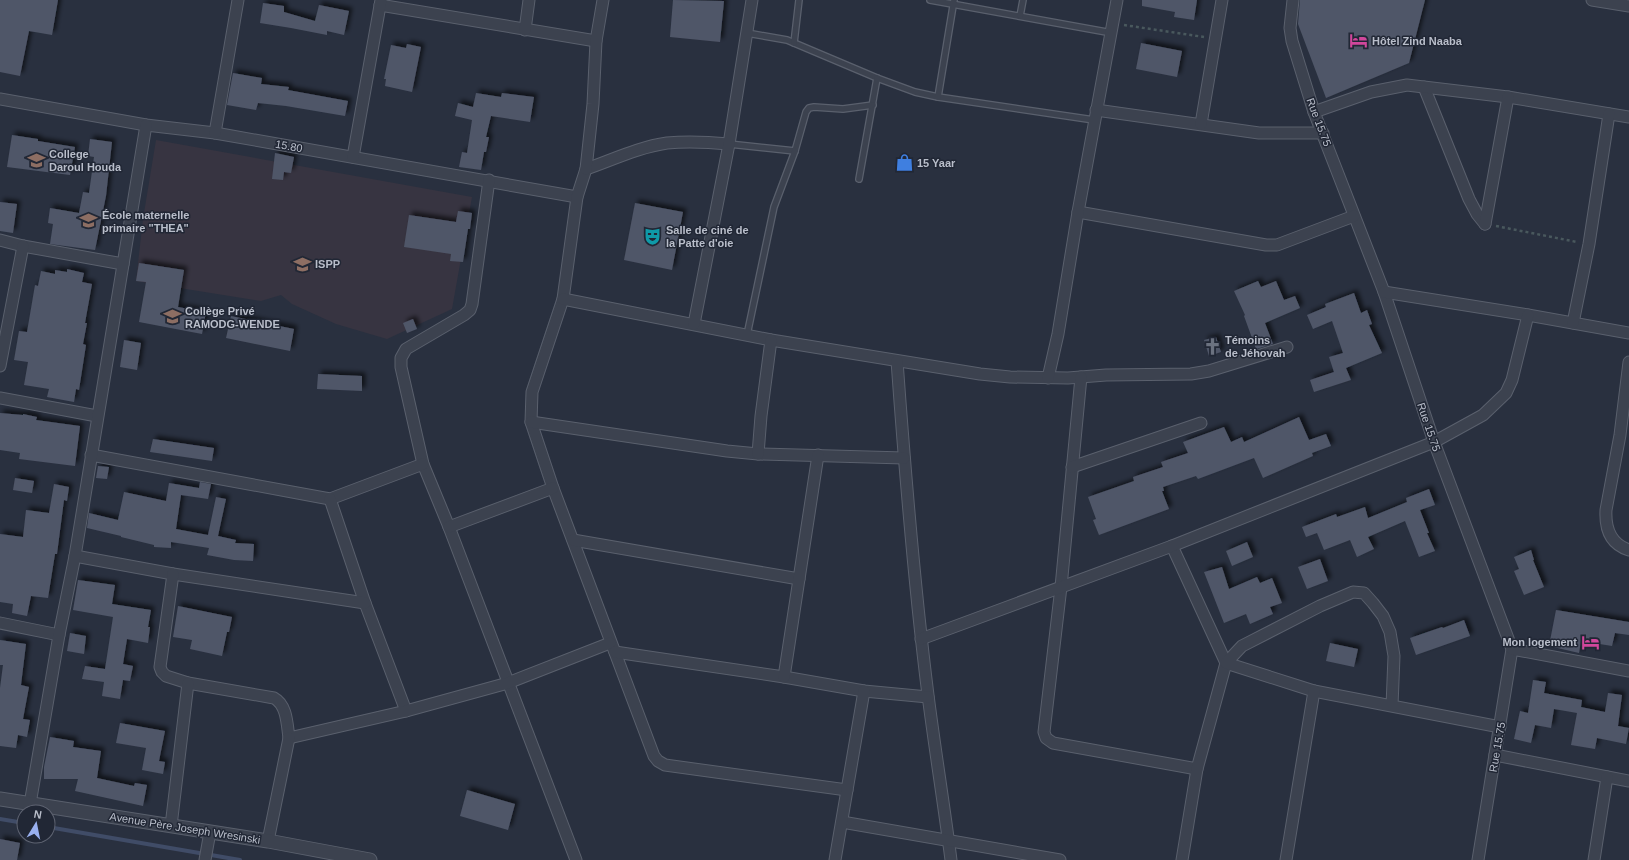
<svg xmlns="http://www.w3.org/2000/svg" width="1629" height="860" font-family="Arial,sans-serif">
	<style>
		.medical { fill: #373441 }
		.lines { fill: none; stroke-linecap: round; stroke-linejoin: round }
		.stream { stroke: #404c67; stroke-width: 4 }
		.building { fill: #4f5668; filter: url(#shadow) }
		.service-casing { stroke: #5a606d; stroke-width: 8 }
		.minor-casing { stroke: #5a606d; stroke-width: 13 }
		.tertiary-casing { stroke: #5a606d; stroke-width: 15 }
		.path { stroke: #49585d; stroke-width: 2.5; stroke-dasharray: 3 3; stroke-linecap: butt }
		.service { stroke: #3c424f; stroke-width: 5.5 }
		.minor { stroke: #3c424f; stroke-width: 11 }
		.tertiary { stroke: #3c424f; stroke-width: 13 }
		.labels { text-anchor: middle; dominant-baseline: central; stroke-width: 3; stroke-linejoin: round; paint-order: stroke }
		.poi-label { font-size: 11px; font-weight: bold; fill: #b9beca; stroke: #212735; text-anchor: start }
		.street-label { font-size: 11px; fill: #b9beca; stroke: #212735 }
	</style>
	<defs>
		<filter id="shadow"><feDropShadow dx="3.5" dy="-3.5" stdDeviation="2" flood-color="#0009"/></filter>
	</defs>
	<rect width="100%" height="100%" fill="#29303f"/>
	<!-- medical -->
	<path class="medical" d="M156,140L472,197L452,309L387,339L336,324L292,304L281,295L261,301L136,281L143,219Z"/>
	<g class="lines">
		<!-- stream -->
		<g class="stream">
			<path d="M0,819L24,823"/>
			<path d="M48,827L240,860"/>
		</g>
	</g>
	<!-- building -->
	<g class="building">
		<path d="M0,0H58L52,35L29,31L20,76L0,72Z"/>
		<path d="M673,0L724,1L720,42L670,37Z"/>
		<path d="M1142,0H1197L1194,20L1174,17L1175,12L1142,6Z"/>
		<path d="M1300,0H1425L1409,63L1326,98L1298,24Z"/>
		<path d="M263,3L284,6V12L315,21L319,5L349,11L344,35L327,31V35L291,28L260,23Z"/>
		<path d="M1141,43L1182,51L1177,77L1136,69Z"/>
		<path d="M407,44L421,47L412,92L385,86L386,79H384L391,45L406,48Z"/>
		<path d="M233,73L262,78L261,84L289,87L288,90L348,101L345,116L286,106L258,103L256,110L227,105Z"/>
		<path d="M476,93L501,97L502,93L534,97L530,122L491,116L486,137H489L486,152H484L481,170L459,167L462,152L467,153L472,120L455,116L458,103L473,107Z"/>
		<path d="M12,135L38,139V141L75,147L70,175L7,167Z"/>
		<path d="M90,139L112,142L106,196L95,250L50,244L53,224L48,223L50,208L79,213L83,192L89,193L94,157L88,156Z"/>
		<path d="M275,153L294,157L291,173L284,172L283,180L272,179Z"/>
		<path d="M0,202L17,204L13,233L0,231Z"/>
		<path d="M635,203L683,212L672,270L624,260Z"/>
		<path d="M458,211L472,213L470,229H468L463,262L450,261L451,254L404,247L409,215L456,222Z"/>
		<path d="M139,263L184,270L178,307L206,312L202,334L139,322L146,282L136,281Z"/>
		<path d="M67,269L84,273L82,282L92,284L85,323H87L83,344L86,345L79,390L76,389L74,402L47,397L49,389L24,385L28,362L14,360L19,331L27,332L35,285L38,286L41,271L55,274V270L67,272Z"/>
		<path d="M1258,281L1261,287L1276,281L1284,300L1295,296L1300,308L1265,323L1273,344L1256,349L1244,316L1245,315L1234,291Z"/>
		<path d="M1354,293L1361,313L1367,310L1372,324L1369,325L1382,353L1346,368L1351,380L1314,392L1310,380L1334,372L1329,357L1343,353L1332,321L1313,329L1307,315L1326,307L1325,304Z"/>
		<path d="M231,316L294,329L290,351L226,338Z"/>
		<path d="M413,319L417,329L407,333L403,323Z"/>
		<path d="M1216,337L1221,352L1209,356L1204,340Z"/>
		<path d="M124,340L141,343L137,370L120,367Z"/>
		<path d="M318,374L362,376V391L317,389Z"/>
		<path d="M0,413L23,415V414L37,417L36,420L80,426L75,466L19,459L20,453L0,450Z"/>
		<path d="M1299,417L1309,440L1326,434L1331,446L1312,453L1313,456L1263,478L1254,458L1198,479L1196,476L1163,487L1164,491H1162L1169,509L1099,535L1093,520L1096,519L1088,497L1134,481L1133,477L1163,467L1161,462L1188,453L1183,442L1224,427L1231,442L1242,437L1244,442Z"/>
		<path d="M153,439L214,448L212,461L150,452Z"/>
		<path d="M98,466L109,467L107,479L96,478Z"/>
		<path d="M15,478L34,481L32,493L13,490Z"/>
		<path d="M200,482L211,484L208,499L181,495L176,529L208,535L216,497L226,499L218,536L236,540L235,543L254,544L253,561L234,560L207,555L209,548L171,542V548L154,547V545L121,537V536L87,528L89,513L118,520L124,492L166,501L169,483L199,488Z"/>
		<path d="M54,484L69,487L67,501L64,500L57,554H55L48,598L31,596L27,616L12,613L13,604L0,602V534L23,537L26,510L49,513Z"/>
		<path d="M1429,489L1435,505L1420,510L1429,533H1427L1435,551L1419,557L1405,521L1368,537L1374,549L1357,557L1350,540L1324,550L1317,533L1306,537L1302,527L1336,514L1337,517L1365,507L1368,518L1407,502L1406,498Z"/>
		<path d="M1247,542L1253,557L1232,566L1226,551Z"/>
		<path d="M1531,550L1534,560H1533L1544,587L1524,595L1514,571L1519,569L1514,557Z"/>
		<path d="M1320,559L1328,581L1307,589L1298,567Z"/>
		<path d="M1222,567L1229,589L1257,577L1260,583L1272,578L1282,603L1270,607L1273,614L1250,624L1246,614L1224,623L1204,572Z"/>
		<path d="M78,580L115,585L112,604L151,610L148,627H150L148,643L127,639L123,664L133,666L130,681L123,680L120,699L102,696L104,682L82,679L85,666L105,669L113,617L73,610Z"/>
		<path d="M178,606L232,617L229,632H227L222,656L190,649L192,640L173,637Z"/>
		<path d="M1556,610L1629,622V635L1615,633L1612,646L1581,641L1579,653L1549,646Z"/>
		<path d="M1464,620L1470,636L1416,655L1410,638L1442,627L1443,628Z"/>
		<path d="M70,633L86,636L84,654L67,651Z"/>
		<path d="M0,640L26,644L21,685L29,687L23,719L30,720L27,737L18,735L16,748L0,746V688L3,665H0Z"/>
		<path d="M1330,643L1358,649L1354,667L1326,661Z"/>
		<path d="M1533,680L1546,682L1544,693L1582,700L1581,707L1605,712L1608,693L1622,695L1618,726L1629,728L1626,744L1597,738L1595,749L1571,745L1577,713L1554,709L1551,728L1535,725L1531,743L1514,739L1520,711L1528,713Z"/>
		<path d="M120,723L165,731L159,761L165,762L163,774L142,770L146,748L116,743Z"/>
		<path d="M50,737L74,741L73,747L101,751L97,778L134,786L135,783L147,785L143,806L75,791L78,779H44V767Z"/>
		<path d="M467,790L515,804L508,830L460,816Z"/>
		<path d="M0,839L20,843L17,860H0Z"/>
	</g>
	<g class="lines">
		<defs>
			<g id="service">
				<path d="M930,0L1112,33"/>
				<path d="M1020,16L1023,0"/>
				<path d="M747,33L787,40L877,78L915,92L938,97L1094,120"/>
				<path d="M794,43L799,0"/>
				<path d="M938,97L954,0"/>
				<path d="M729,144L795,151"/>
				<path d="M859,179L877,78"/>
				<path d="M747,335L774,207L795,151L806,112L809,108L814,107L843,109L873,105"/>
			</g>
			<g id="minor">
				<path d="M1293,0L1290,28L1292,41L1314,112L1384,292L1434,442L1512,649L1478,860"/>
				<path d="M1592,0L1629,6"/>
				<path d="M380,5L596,41"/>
				<path d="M525,30L529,0"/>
				<path d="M1424,87L1469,199L1477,214L1485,224"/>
				<path d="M0,99L146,125L215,133L577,197"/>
				<path d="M1096,110L1259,133H1323"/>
				<path d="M1314,112L1371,92L1407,85L1508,97L1629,117"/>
				<path d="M1201,124L1222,0"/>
				<path d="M215,133L238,0"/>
				<path d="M729,144C708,142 687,141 667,143C639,147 612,160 586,169L577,197L563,299L532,392L531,422L553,488L654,756L658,761L665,765L847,790"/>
				<path d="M353,157L381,0"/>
				<path d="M586,169L593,104L596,41L603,0"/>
				<path d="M489,180L472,304L470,310L464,315L406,349L401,358V367L423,464L449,527L576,860"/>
				<path d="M1078,212L1266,245H1277L1354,216"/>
				<path d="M1485,224L1508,97"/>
				<path d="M0,240L23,246L123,264"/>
				<path d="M1384,292L1528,315L1629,333"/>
				<path d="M563,299L771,340L980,374L1010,377L1068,378L1106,375L1191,374L1209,371L1287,347"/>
				<path d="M1573,323L1589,244L1609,114"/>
				<path d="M694,324L729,144L752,0"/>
				<path d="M897,361C905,472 914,584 928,695C935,750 944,805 951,860"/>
				<path d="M1629,362L1620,435L1606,510C1605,528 1610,544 1629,550"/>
				<path d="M0,366L23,246"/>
				<path d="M1081,377L1061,587L1044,732L1046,738L1053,743L1197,769"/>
				<path d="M1048,378L1058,334L1078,212L1117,0"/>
				<path d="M0,398L97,416"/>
				<path d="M531,422L727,451L758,454L904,458"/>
				<path d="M758,454L761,416L771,340"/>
				<path d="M91,455L330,499L423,464"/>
				<path d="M1072,467L1201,423"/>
				<path d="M330,499L365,603L406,711"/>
				<path d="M449,527L553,488"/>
				<path d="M573,540L799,579"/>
				<path d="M1172,546L1226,663L1197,769L1182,860"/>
				<path d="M75,556L173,574L365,603"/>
				<path d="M173,574L160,667L162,672L166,676L188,683L274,698C287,705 287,724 289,738L406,711L508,683L610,643"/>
				<path d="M0,623L59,635"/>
				<path d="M921,639L1172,546L1434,442L1483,415L1506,393L1512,380L1528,315"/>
				<path d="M1512,649L1629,671"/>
				<path d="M615,652L784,677L864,691L928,697"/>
				<path d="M784,677L818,455"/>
				<path d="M1392,706L1394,656L1390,632L1383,616L1373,603L1364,593L1353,592L1320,606L1242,646L1226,663L1314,691L1500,727"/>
				<path d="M1495,755L1629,781"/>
				<path d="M30,804L59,635L75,556L146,125"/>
				<path d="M842,822L1060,860"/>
				<path d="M171,826L188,683"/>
				<path d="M268,841L289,738"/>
				<path d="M205,860L210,832"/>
				<path d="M835,860L864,691"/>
				<path d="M1286,860L1314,691"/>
				<path d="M1594,860L1607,777"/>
			</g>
			<path id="tertiary" d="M0,799L268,841L370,860"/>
		</defs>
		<!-- service casing -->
		<use href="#service" class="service-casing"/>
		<!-- minor casing -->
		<use href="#minor" class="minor-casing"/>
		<!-- tertiary casing -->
		<use href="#tertiary" class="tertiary-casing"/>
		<!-- path -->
		<g class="path">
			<path d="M1124,25L1204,37"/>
			<path d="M1496,226L1577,242"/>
		</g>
		<!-- service -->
		<use href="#service" class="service"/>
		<!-- minor -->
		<use href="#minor" class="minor"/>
		<!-- tertiary -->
		<use href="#tertiary" class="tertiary"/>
	</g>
	<!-- icons -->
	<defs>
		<symbol id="hotel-bare" viewBox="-9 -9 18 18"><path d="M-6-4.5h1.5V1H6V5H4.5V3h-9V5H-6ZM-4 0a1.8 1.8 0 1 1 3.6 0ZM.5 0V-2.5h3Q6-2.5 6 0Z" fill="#d1479c" stroke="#212735" stroke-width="2.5" paint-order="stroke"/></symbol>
		<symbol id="school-bare" viewBox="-9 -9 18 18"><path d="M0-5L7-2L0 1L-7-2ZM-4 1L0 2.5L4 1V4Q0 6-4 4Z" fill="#8d6e63" stroke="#212735" stroke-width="2.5" paint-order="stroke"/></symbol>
		<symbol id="shop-bare" viewBox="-9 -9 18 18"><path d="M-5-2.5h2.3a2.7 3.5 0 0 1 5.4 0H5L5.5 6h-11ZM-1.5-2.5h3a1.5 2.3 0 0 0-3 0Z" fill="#3f7fe0" stroke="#212735" stroke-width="2.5" paint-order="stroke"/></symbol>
		<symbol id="theatre-bare" viewBox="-9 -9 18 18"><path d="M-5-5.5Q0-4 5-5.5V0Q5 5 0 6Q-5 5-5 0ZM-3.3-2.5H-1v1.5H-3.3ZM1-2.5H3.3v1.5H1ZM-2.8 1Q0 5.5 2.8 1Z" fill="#0f9aa8" stroke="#212735" stroke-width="2.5" paint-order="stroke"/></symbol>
		<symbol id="university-bare" viewBox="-9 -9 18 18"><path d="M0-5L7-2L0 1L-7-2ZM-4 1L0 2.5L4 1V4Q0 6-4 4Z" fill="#8d6e63" stroke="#212735" stroke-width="2.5" paint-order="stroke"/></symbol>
		<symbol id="church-bare" viewBox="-9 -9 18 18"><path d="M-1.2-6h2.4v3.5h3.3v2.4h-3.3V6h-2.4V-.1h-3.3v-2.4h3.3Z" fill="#6b7280" stroke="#212735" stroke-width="2.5" paint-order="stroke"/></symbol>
	</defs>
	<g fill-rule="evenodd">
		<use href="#hotel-bare" x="1346" y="28" width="25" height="25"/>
		<use href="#school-bare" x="24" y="148" width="25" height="25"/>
		<use href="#shop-bare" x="892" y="150" width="25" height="25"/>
		<use href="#school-bare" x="76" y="208" width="25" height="25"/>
		<use href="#theatre-bare" x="640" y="224" width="25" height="25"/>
		<use href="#university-bare" x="290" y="252" width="25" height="25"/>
		<use href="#school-bare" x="160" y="304" width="25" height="25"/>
		<use href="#church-bare" x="1200" y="334" width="25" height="25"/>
		<use href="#hotel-bare" x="1578" y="630" width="25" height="25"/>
	</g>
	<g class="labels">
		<!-- poi labels -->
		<g class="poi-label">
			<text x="1372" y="41">Hôtel Zind Naaba</text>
			<text x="49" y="154">College<tspan x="49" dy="13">Daroul Houda</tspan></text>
			<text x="917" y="163">15 Yaar</text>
			<text x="102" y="215">École maternelle<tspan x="102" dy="13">primaire "THEA"</tspan></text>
			<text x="666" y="230">Salle de ciné de<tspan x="666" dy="13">la Patte d'oie</tspan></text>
			<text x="315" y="264">ISPP</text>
			<text x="185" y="311">Collège Privé<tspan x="185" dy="13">RAMODG-WENDE</tspan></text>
			<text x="1225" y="340">Témoins<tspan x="1225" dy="13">de Jéhovah</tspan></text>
			<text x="1577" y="642" text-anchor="end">Mon logement</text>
		</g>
		<!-- street labels -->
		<g class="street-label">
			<text transform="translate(1319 122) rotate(69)">Rue 15.75</text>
			<text transform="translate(289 146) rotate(10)">15.80</text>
			<text transform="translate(1429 427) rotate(71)">Rue 15.75</text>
			<text transform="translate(1497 747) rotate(-80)">Rue 15.75</text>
			<text transform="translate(185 828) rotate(9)">Avenue Père Joseph Wresinski</text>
		</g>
	</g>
	<!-- north arrow -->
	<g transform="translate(36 824) rotate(10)"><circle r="19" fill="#212735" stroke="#5e6371"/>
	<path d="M0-3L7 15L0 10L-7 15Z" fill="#99b0ef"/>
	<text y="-6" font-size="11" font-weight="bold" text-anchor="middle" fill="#b9beca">N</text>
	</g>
</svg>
